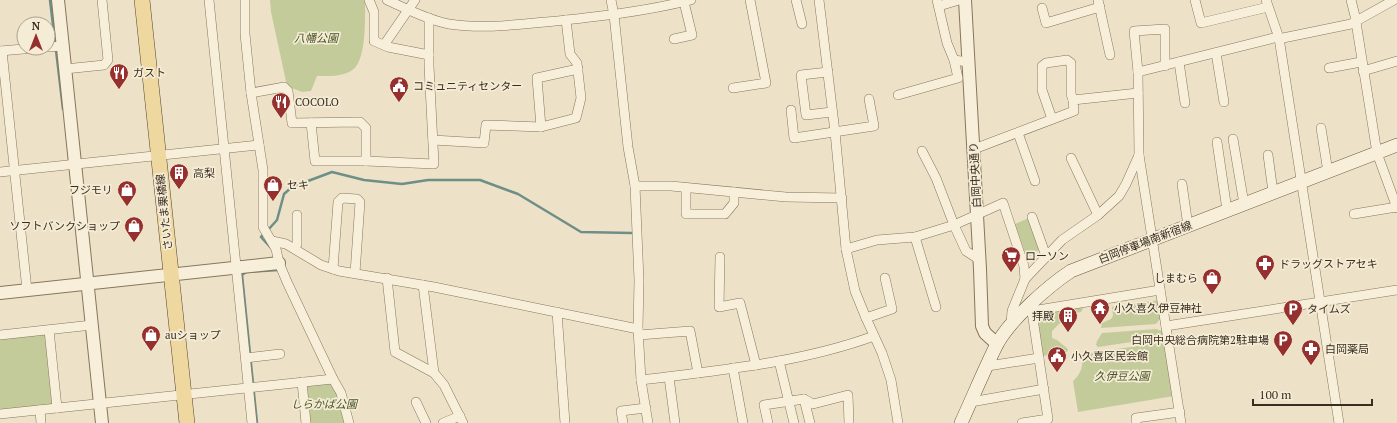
<svg xmlns="http://www.w3.org/2000/svg" width="1397" height="423" font-family="'PT Serif','Noto Sans JP',serif">
	<style>
		.green { fill: #c4cb9b }
		.lines { fill: none; stroke-linecap: round; stroke-linejoin: round }
		.stream { stroke: #6e8f88; stroke-width: 2.5 }
		.minor-casing { stroke: #88755d; stroke-width: 10 }
		.tertiary-casing { stroke: #88755d; stroke-width: 14 }
		.secondary-casing { stroke: #6a5640; stroke-width: 14 }
		.primary-casing { stroke: #564330; stroke-width: 16 }
		.minor { stroke: #f8efda; stroke-width: 9 }
		.tertiary { stroke: #f8efda; stroke-width: 12 }
		.secondary { stroke: #f8efda; stroke-width: 13 }
		.primary { stroke: #eed8a0; stroke-width: 15 }
		.labels { text-anchor: middle; dominant-baseline: central; stroke-width: 3.5; stroke-linejoin: round; paint-order: stroke }
		.park-label { font-size: 11px; font-style: italic; fill: #485527; stroke: #f5ecd6 }
		.poi-label { font-size: 11px; fill: #392c20; stroke: #f5ecd6; text-anchor: start }
		.street-label { font-size: 11px; fill: #392c20; stroke: #f5ecd6 }
	</style>
	<rect width="100%" height="100%" fill="#ede2c7"/>
	<!-- green -->
	<g class="green">
		<path d="M270,0H363L365,1C365,18 367,63 351,71C340,77 328,76 317,76L311,91L302,92L287,86L271,12Z"/>
		<path d="M1029,218L1039,250L1027,258L1015,224Z"/>
		<path d="M1159,300L1160,319L1156,324L1101,328L1102,323L1111,319L1113,316L1112,307Z"/>
		<path d="M1080,306L1083,309L1081,312L1065,315L1061,322L1052,331V338L1057,340L1068,349L1067,352L1041,356L1036,318L1038,313Z"/>
		<path d="M1156,329L1164,332L1165,337L1098,347L1096,345L1097,341L1102,333Z"/>
		<path d="M45,333L47,336L54,402L52,405L0,410V338Z"/>
		<path d="M1166,342L1174,396L1078,412L1073,381C1082,373 1083,366 1082,354Z"/>
		<path d="M332,382L339,395L346,423H310L305,386Z"/>
	</g>
	<g class="lines">
		<!-- stream -->
		<g class="stream">
			<path d="M50,0L63,109"/>
			<path d="M271,248L261,237L268,230L277,220L284,194L292,187L332,172L364,180L402,184L428,180H480L518,194L581,232L632,233"/>
			<path d="M257,423L242,275L246,272L279,270L278,268"/>
		</g>
		<defs>
			<g id="minor">
				<path d="M209,0L252,423"/>
				<path d="M245,0V34L251,93L263,170V227L276,249L279,263L287,282L333,379L341,393L349,423"/>
				<path d="M369,0L374,12V41L388,47L429,55"/>
				<path d="M387,0C407,9 428,20 449,24C481,29 514,25 546,22C595,17 643,12 691,0"/>
				<path d="M611,0L614,15L628,147L635,186L639,280L638,329L641,380L648,423"/>
				<path d="M796,0L802,24"/>
				<path d="M819,0L835,132L846,249L855,291L866,318L882,353L891,380L898,423"/>
				<path d="M937,0L947,43L954,60L968,62"/>
				<path d="M1098,0L1110,55"/>
				<path d="M1195,0L1201,23L1268,7"/>
				<path d="M1266,0L1279,38L1339,423"/>
				<path d="M1351,0L1355,16L1377,153L1397,208"/>
				<path d="M939,6L959,0"/>
				<path d="M1042,8L1046,23L1100,7"/>
				<path d="M674,39L692,35L684,2"/>
				<path d="M384,45L415,0"/>
				<path d="M48,47L63,46"/>
				<path d="M0,51L35,48"/>
				<path d="M2,51L27,290"/>
				<path d="M1216,53L1224,102"/>
				<path d="M1179,62L1185,103"/>
				<path d="M1165,66V29L1134,31L1138,72L1139,155L1181,423"/>
				<path d="M1329,68L1361,62"/>
				<path d="M65,69L104,65L108,60L102,0"/>
				<path d="M1363,71L1397,61"/>
				<path d="M828,72L801,75L806,115L832,112"/>
				<path d="M1138,72L1274,38H1283L1351,24L1394,0"/>
				<path d="M733,88L766,83L750,0"/>
				<path d="M251,93L284,87L288,91L292,123L360,122L366,128V161"/>
				<path d="M898,95L958,78L954,60"/>
				<path d="M791,110L794,138L874,126L869,99"/>
				<path d="M1052,119L1042,90V66L1046,63L1067,60L1071,63V94L1073,100"/>
				<path d="M311,123L315,161H366L434,164L429,66V18"/>
				<path d="M541,127L537,78L578,69"/>
				<path d="M1321,128L1328,172"/>
				<path d="M1018,133L1035,181"/>
				<path d="M1233,139L1244,204"/>
				<path d="M433,140L484,143L486,125L541,127L576,118L581,98L577,63L570,54L566,20"/>
				<path d="M1217,142L1227,210"/>
				<path d="M974,149L1074,111L1073,100L1138,93"/>
				<path d="M922,151L936,178L954,225L966,251L980,260"/>
				<path d="M1268,155L1273,192"/>
				<path d="M1071,158L1098,215"/>
				<path d="M0,172L259,145"/>
				<path d="M1182,184L1188,226"/>
				<path d="M635,186H671L786,197L842,198"/>
				<path d="M686,188V214H725L734,203V192"/>
				<path d="M1354,214L1397,207"/>
				<path d="M1032,217L1046,256"/>
				<path d="M915,237L936,307"/>
				<path d="M272,241L286,244L321,265L339,271L434,287L638,329"/>
				<path d="M295,248L297,244V215"/>
				<path d="M846,249L877,240L915,237L954,225L1003,203L1024,266L1025,279"/>
				<path d="M720,257L719,307L740,303L756,365"/>
				<path d="M333,269L338,202L342,198L357,199L360,202L355,273"/>
				<path d="M387,278L395,352L434,373"/>
				<path d="M423,285L434,373L444,385L463,423"/>
				<path d="M1032,311L1160,290"/>
				<path d="M557,312L565,423"/>
				<path d="M866,318L892,309L885,278"/>
				<path d="M1011,324L1012,311L1025,279L1062,240L1098,215L1119,196L1126,184L1139,155"/>
				<path d="M1166,326L1397,290"/>
				<path d="M49,330L57,408"/>
				<path d="M0,335L92,325"/>
				<path d="M639,335L690,331L698,373"/>
				<path d="M246,358L280,354"/>
				<path d="M779,361L794,423"/>
				<path d="M988,366L1039,358"/>
				<path d="M733,368L743,423"/>
				<path d="M669,377L675,423"/>
				<path d="M641,380C720,370 800,363 874,336"/>
				<path d="M302,382L306,423"/>
				<path d="M804,399L810,423"/>
				<path d="M416,402L426,423"/>
				<path d="M971,402L1044,389"/>
				<path d="M40,410L41,423"/>
				<path d="M0,414L333,379"/>
				<path d="M443,423L460,416"/>
				<path d="M623,423L621,411L646,408"/>
				<path d="M768,423L764,405L804,399L813,404L848,395L849,423"/>
				<path d="M1022,423L1048,419L1031,305"/>
				<path d="M1136,423V418L1180,412"/>
			</g>
			<g id="tertiary">
				<path d="M58,0L102,423"/>
				<path d="M965,0L980,269L982,326L985,333L997,344"/>
				<path d="M0,293L279,263"/>
			</g>
			<path id="secondary" d="M961,423C973,397 984,370 997,344C1011,319 1047,287 1071,271L1397,145"/>
			<path id="primary" d="M142,0L187,423"/>
		</defs>
		<!-- minor casing -->
		<use href="#minor" class="minor-casing"/>
		<!-- tertiary casing -->
		<use href="#tertiary" class="tertiary-casing"/>
		<!-- secondary casing -->
		<use href="#secondary" class="secondary-casing"/>
		<!-- primary casing -->
		<use href="#primary" class="primary-casing"/>
		<!-- minor -->
		<use href="#minor" class="minor"/>
		<!-- tertiary -->
		<use href="#tertiary" class="tertiary"/>
		<!-- secondary -->
		<use href="#secondary" class="secondary"/>
		<!-- primary -->
		<use href="#primary" class="primary"/>
	</g>
	<!-- icons -->
	<defs>
		<symbol id="restaurant-pin" viewBox="-11 -11 22 30"><path d="M0 17L-7.5 6A9.5 9.5 0 1 1 7.5 6Z" fill="#95302e" stroke="#f5ecd6"/><path d="M-5-6h1v4h1v-4h1v4h1v-4h1v5L-1.5 .5V6h-2V.5L-5-1ZM5-6V6H3V1.5H1.5Q1.5-4 5-6Z" fill="#fff"/></symbol>
		<symbol id="civic-pin" viewBox="-11 -11 22 30"><path d="M0 17L-7.5 6A9.5 9.5 0 1 1 7.5 6Z" fill="#95302e" stroke="#f5ecd6"/><path d="M-.6-6.5H3V-4.5H.6V-3L4-1V1h2V6H-6V1h2V-1L-.6-3ZM-1.2 2.5V6h2.4V2.5Z" fill="#fff"/></symbol>
		<symbol id="building-pin" viewBox="-11 -11 22 30"><path d="M0 17L-7.5 6A9.5 9.5 0 1 1 7.5 6Z" fill="#95302e" stroke="#f5ecd6"/><path d="M-4-6H4V6H1V3H-1V6H-4ZM-2.5-4.3h1.7v1.8h-1.7ZM.8-4.3h1.7v1.8H.8ZM-2.5-1h1.7V.8h-1.7ZM.8-1h1.7V.8H.8Z" fill="#fff"/></symbol>
		<symbol id="shop-pin" viewBox="-11 -11 22 30"><path d="M0 17L-7.5 6A9.5 9.5 0 1 1 7.5 6Z" fill="#95302e" stroke="#f5ecd6"/><path d="M-5-2.5h2.3a2.7 3.5 0 0 1 5.4 0H5L5.5 6h-11ZM-1.5-2.5h3a1.5 2.3 0 0 0-3 0Z" fill="#fff"/></symbol>
		<symbol id="supermarket-pin" viewBox="-11 -11 22 30"><path d="M0 17L-7.5 6A9.5 9.5 0 1 1 7.5 6Z" fill="#95302e" stroke="#f5ecd6"/><path d="M-6-5.5h2.5l.6 2H6L4.5 2H-2.5L-4.4-4H-6ZM-1.5 3.2a1.3 1.3 0 1 0 .1 0ZM3 3.2a1.3 1.3 0 1 0 .1 0Z" fill="#fff"/></symbol>
		<symbol id="pharmacy-pin" viewBox="-11 -11 22 30"><path d="M0 17L-7.5 6A9.5 9.5 0 1 1 7.5 6Z" fill="#95302e" stroke="#f5ecd6"/><path d="M-2-6h4v4h4v4h-4v4h-4v-4h-4v-4h4Z" fill="#fff"/></symbol>
		<symbol id="temple-pin" viewBox="-11 -11 22 30"><path d="M0 17L-7.5 6A9.5 9.5 0 1 1 7.5 6Z" fill="#95302e" stroke="#f5ecd6"/><path d="M0-6L5-2H3V0L6.5 2.5H4V6H1.5V3h-3V6H-4V2.5H-6.5L-3 0V-2H-5Z" fill="#fff"/></symbol>
		<symbol id="parking-pin" viewBox="-11 -11 22 30"><path d="M0 17L-7.5 6A9.5 9.5 0 1 1 7.5 6Z" fill="#95302e" stroke="#f5ecd6"/><path d="M-3.5-5.5H1a3.5 3.5 0 0 1 0 7H-1V5.5H-3.5ZM-1-3.4V-.6H.8a1.4 1.4 0 0 0 0-2.8Z" fill="#fff"/></symbol>
	</defs>
	<g fill-rule="evenodd">
		<use href="#restaurant-pin" x="108" y="62" width="22" height="30"/>
		<use href="#civic-pin" x="388" y="75" width="22" height="30"/>
		<use href="#restaurant-pin" x="270" y="91" width="22" height="30"/>
		<use href="#building-pin" x="168" y="162" width="22" height="30"/>
		<use href="#shop-pin" x="262" y="174" width="22" height="30"/>
		<use href="#shop-pin" x="116" y="179" width="22" height="30"/>
		<use href="#shop-pin" x="123" y="215" width="22" height="30"/>
		<use href="#supermarket-pin" x="1000" y="245" width="22" height="30"/>
		<use href="#pharmacy-pin" x="1254" y="253" width="22" height="30"/>
		<use href="#shop-pin" x="1201" y="267" width="22" height="30"/>
		<use href="#temple-pin" x="1089" y="297" width="22" height="30"/>
		<use href="#parking-pin" x="1282" y="298" width="22" height="30"/>
		<use href="#building-pin" x="1057" y="305" width="22" height="30"/>
		<use href="#shop-pin" x="140" y="324" width="22" height="30"/>
		<use href="#parking-pin" x="1272" y="329" width="22" height="30"/>
		<use href="#pharmacy-pin" x="1300" y="338" width="22" height="30"/>
		<use href="#civic-pin" x="1046" y="345" width="22" height="30"/>
	</g>
	<g class="labels">
		<!-- park labels -->
		<g class="park-label">
			<text x="316" y="38">八幡公園</text>
			<text x="1122" y="376">久伊豆公園</text>
			<text x="324" y="404">しらかば公園</text>
		</g>
		<!-- poi labels -->
		<g class="poi-label">
			<text x="133" y="73">ガスト</text>
			<text x="413" y="86">コミュニティセンター</text>
			<text x="295" y="102">COCOLO</text>
			<text x="193" y="173">高梨</text>
			<text x="287" y="185">セキ</text>
			<text x="113" y="190" text-anchor="end">フジモリ</text>
			<text x="120" y="226" text-anchor="end">ソフトバンクショップ</text>
			<text x="1025" y="256">ローソン</text>
			<text x="1279" y="264">ドラッグストアセキ</text>
			<text x="1198" y="278" text-anchor="end">しまむら</text>
			<text x="1114" y="308">小久喜久伊豆神社</text>
			<text x="1307" y="309">タイムズ</text>
			<text x="1054" y="316" text-anchor="end">拝殿</text>
			<text x="165" y="335">auショップ</text>
			<text x="1269" y="340" text-anchor="end">白岡中央総合病院第2駐車場</text>
			<text x="1325" y="349">白岡薬局</text>
			<text x="1071" y="356">小久喜区民会館</text>
		</g>
		<!-- street labels -->
		<g class="street-label">
			<text transform="translate(975 175) rotate(-93)">白岡中央通り</text>
			<text transform="translate(164 212) rotate(-96)">さいたま栗橋線</text>
			<text transform="translate(1145 242) rotate(-21)">白岡停車場南新宿線</text>
		</g>
	</g>
	<!-- north arrow -->
	<g transform="translate(36 36)"><circle r="19" fill="#f5ecd6" stroke="#aa9f8d"/>
	<path d="M0-3L7 15L0 10L-7 15Z" fill="#95302e"/>
	<text y="-6" font-size="11" font-weight="bold" text-anchor="middle" fill="#392c20">N</text>
	</g>
	<!-- scale -->
	<path d="M1253 399v6h119v-6" fill="none" stroke="#392c20" stroke-width="2"/>
	<text x="1259" y="399" font-size="12" fill="#392c20" stroke="#f5ecd6" stroke-width="3" paint-order="stroke">100 m</text>
</svg>
